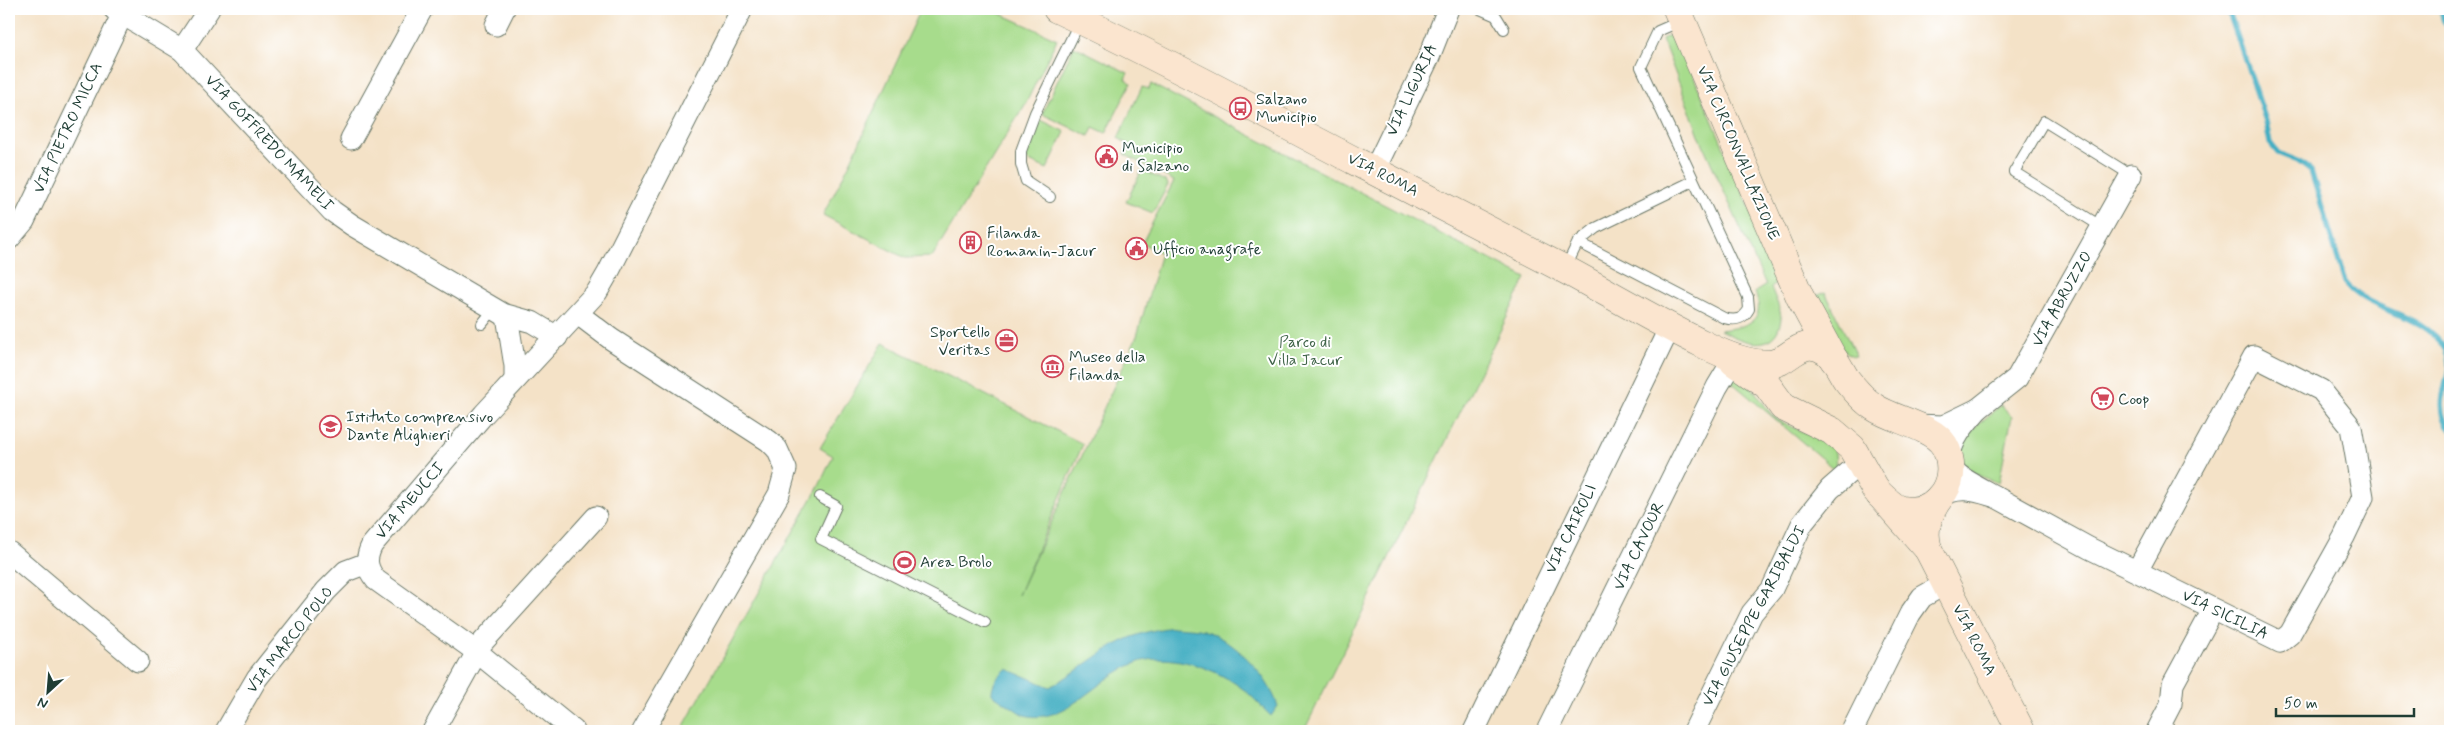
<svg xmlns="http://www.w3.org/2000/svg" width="2459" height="740" font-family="Mynerve,sans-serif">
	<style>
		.green { fill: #a7dc8c; stroke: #638c60 }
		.water { fill: #45afc3; stroke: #32767c }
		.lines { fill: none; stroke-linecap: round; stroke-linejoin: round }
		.stream { stroke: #45afc3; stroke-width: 5.5 }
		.canal { stroke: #45afc3; stroke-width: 19 }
		.lane-casing { stroke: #6a7767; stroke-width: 12 }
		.street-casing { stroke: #6a7767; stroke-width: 23 }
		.secondary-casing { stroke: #6a7767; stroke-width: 29 }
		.lane { stroke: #fff; stroke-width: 10 }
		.street { stroke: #fff; stroke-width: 21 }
		.secondary { stroke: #fbe5cf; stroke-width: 28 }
		.labels { text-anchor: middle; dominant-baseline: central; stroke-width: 4; stroke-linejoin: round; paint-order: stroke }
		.street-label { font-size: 16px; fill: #1f3d34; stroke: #fff }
		.poi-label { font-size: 16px; fill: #1f3d34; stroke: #fff; text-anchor: start }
		.park-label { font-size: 16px; fill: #41654a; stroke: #fff }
	</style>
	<rect width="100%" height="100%" fill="#fff"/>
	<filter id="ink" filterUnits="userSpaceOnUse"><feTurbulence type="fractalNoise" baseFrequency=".02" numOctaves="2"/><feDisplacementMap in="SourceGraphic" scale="10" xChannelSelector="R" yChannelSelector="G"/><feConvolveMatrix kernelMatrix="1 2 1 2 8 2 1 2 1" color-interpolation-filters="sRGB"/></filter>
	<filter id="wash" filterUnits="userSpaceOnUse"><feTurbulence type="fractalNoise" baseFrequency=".0096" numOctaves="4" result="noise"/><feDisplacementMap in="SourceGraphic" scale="20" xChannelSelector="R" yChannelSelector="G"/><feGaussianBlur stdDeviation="1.12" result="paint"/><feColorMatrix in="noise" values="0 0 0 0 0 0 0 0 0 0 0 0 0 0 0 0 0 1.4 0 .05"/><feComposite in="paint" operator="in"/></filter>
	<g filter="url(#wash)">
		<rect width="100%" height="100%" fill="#f4e2c7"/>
		<!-- green -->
		<g class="green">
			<path d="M921,9H990L1057,39L1026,103L932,257L905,258L823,215L850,163Z"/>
			<path d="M1675,33L1780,279L1771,287C1774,296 1780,307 1781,317C1781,322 1779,328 1777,332C1764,353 1736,338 1720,330C1746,327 1767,322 1755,292L1766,285L1703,145L1662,39Z"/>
			<path d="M1074,46L1128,73L1125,79L1131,83L1106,133L1093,127L1089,136L1042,114Z"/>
			<path d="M1151,84L1526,278L1304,731H681L819,486L833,456L820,448L883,343L1083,444L1018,595L1137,336L1161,253L1142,243L1174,181L1124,154L1128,144L1118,138L1142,87L1149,89Z"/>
			<path d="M1041,120L1065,132L1047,169L1027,160L1025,153Z"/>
			<path d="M1142,170L1167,182L1168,185L1153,213L1126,202Z"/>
			<path d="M1825,292L1856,356C1837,357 1822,311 1816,296Z"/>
			<path d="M1732,377L1746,379L1771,414L1780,421L1824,442L1835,452L1836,467L1834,469L1729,380Z"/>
			<path d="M2001,405L2012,416L1999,483C1989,479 1975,476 1967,468C1945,447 1986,418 2001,405Z"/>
		</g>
		<!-- water -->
		<path class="water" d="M1176,627C1185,628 1195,628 1203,630C1236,641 1267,674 1278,706L1271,716C1263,709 1257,701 1249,694C1223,671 1177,653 1142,661C1129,665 1113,674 1102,683C1079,699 1055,723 1024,715C1021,714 999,698 992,694C991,684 999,674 1007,669L1050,687C1098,660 1117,632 1176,627Z"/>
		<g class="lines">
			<!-- stream -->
			<path class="stream" d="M2228,9L2266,121L2270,143L2278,153L2298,161L2311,171L2345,282C2369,314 2419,309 2445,349C2459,375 2429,397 2450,429"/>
			<!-- canal -->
			<path class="canal" d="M2448,9L2450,18"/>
		</g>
	</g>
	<g filter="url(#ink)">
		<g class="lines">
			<defs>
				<g id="lane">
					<path d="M1480,9L1496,16L1504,29"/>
					<path d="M1050,197L1026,181L1021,164V151L1035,113L1080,21"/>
					<path d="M2102,227L2014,172L2044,121L2131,175"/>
					<path d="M1578,242L1596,228L1693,181"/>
					<path d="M1565,269L1578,242L1724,318C1735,321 1743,320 1749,309L1748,297L1641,67L1658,31L1681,21"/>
					<path d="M482,324L494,309"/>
					<path d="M820,497L836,506L821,539L985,622"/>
				</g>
				<g id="street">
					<path d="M114,9L182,50L332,211L352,225L503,314L532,322L557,337"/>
					<path d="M496,25L504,9"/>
					<path d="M182,50L209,9"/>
					<path d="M351,139L422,9"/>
					<path d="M1374,171L1429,57L1448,9"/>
					<path d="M9,239L24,221L123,13"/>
					<path d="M578,314L611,339L769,441L777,449L786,469L779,494L643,731"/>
					<path d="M507,316L515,366V379"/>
					<path d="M1978,409L2017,378L2131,175"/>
					<path d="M1917,425L1943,426L1978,409C1966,423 1941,449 1954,470C1960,479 1986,491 1996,497C1976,491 1958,484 1939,498"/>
					<path d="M1996,497L2089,548L2280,642L2290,634L2344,537L2363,497L2351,427L2321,390L2254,356L2137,571"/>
					<path d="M9,552L138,661"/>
					<path d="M226,731L257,678L326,591L346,571L367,563"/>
					<path d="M433,731L482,643L596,517"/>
					<path d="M574,731L477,652L376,580C366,568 365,559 372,545L484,414L597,292L608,273L742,9"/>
					<path d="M1474,731L1670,327"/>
					<path d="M1547,731L1717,387L1732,362"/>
					<path d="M1694,731L1752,613L1772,589L1802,524L1830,489L1861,462"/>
					<path d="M1852,731L1910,614L1922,597L1945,584"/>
					<path d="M2157,731L2171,704L2173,684L2213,610"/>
				</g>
				<g id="secondary">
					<path d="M1057,9C1157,56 1255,109 1353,160C1423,196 1493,232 1562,268C1609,293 1655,321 1703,344C1722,354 1747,364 1769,364C1789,364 1800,334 1826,351C1835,357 1840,370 1846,379C1854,389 1863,400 1874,407C1893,420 1932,426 1944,445C1962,476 1940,516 1903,510C1894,509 1887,500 1880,495"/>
					<path d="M1677,9L1800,297L1834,360"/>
					<path d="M1734,362L1767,385L1783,407L1832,431L1852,448L1875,489L1928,549C1922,530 1928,514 1939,498"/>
					<path d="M1928,549L2021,731"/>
				</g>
			</defs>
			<!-- lane casing -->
			<use href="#lane" class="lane-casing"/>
			<!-- street casing -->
			<use href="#street" class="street-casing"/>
			<!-- secondary casing -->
			<use href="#secondary" class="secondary-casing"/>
			<!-- lane -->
			<use href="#lane" class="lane"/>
			<!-- street -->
			<use href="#street" class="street"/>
			<!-- secondary -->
			<use href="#secondary" class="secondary"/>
		</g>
	</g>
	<!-- icons -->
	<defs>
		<symbol id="bus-ring" viewBox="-11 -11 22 22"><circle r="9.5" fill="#fff" stroke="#d1495b" stroke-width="1.5"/><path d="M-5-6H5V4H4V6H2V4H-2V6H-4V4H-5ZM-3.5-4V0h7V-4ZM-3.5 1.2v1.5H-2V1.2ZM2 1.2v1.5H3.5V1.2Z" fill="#d1495b"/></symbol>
		<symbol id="civic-ring" viewBox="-11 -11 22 22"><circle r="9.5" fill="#fff" stroke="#d1495b" stroke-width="1.5"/><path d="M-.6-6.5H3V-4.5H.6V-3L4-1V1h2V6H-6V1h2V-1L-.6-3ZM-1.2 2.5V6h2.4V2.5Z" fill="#d1495b"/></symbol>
		<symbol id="building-ring" viewBox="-11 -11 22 22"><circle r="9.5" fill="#fff" stroke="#d1495b" stroke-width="1.5"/><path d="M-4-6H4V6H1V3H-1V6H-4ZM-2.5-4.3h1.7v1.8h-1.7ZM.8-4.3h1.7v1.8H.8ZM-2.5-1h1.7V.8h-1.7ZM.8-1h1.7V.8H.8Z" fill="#d1495b"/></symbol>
		<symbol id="office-ring" viewBox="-11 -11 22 22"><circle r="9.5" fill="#fff" stroke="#d1495b" stroke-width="1.5"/><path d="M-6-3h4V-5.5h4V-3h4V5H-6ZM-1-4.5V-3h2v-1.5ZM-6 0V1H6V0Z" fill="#d1495b"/></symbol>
		<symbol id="museum-ring" viewBox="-11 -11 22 22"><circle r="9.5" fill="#fff" stroke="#d1495b" stroke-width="1.5"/><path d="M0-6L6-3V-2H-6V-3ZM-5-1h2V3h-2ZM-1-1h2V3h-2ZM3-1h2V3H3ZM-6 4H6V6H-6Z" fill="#d1495b"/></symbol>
		<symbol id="supermarket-ring" viewBox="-11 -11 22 22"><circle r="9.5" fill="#fff" stroke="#d1495b" stroke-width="1.5"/><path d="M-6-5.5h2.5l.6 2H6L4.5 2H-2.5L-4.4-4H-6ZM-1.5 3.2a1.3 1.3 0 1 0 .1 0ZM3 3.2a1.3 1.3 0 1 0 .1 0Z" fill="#d1495b"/></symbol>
		<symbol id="school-ring" viewBox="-11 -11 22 22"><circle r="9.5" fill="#fff" stroke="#d1495b" stroke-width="1.5"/><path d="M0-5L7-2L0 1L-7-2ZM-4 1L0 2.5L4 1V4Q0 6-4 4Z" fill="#d1495b"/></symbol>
		<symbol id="stadium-ring" viewBox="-11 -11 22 22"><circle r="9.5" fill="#fff" stroke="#d1495b" stroke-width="1.5"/><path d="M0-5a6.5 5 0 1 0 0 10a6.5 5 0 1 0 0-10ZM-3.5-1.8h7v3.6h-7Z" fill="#d1495b"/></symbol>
	</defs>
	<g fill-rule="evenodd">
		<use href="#bus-ring" x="1228" y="96" width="25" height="25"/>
		<use href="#civic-ring" x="1094" y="144" width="25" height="25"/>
		<use href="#building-ring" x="958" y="230" width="25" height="25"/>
		<use href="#civic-ring" x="1124" y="236" width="25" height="25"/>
		<use href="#office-ring" x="994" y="328" width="25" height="25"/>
		<use href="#museum-ring" x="1040" y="354" width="25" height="25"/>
		<use href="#supermarket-ring" x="2090" y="386" width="25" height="25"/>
		<use href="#school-ring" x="318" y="414" width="25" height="25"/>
		<use href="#stadium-ring" x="892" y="550" width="25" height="25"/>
	</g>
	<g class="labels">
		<!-- street labels -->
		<g class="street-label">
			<text transform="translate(1412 90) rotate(-65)">VIA LIGURIA</text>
			<text transform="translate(68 128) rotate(-65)">VIA PIETRO MICCA</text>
			<text transform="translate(269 143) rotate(47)">VIA GOFFREDO MAMELI</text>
			<text transform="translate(1738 153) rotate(67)">VIA CIRCONVALLAZIONE</text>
			<text transform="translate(1383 175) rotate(27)">VIA ROMA</text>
			<text transform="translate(2062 299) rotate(-61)">VIA ABRUZZO</text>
			<text transform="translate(410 501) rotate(-49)">VIA MEUCCI</text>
			<text transform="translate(1571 529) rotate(-64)">VIA CAIROLI</text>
			<text transform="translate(1639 546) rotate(-64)">VIA CAVOUR</text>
			<text transform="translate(2225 615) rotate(26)">VIA SICILIA</text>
			<text transform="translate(1754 616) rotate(-62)">VIA GIUSEPPE GARIBALDI</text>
			<text transform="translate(290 640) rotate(-52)">VIA MARCO POLO</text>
			<text transform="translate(1974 640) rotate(63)">VIA ROMA</text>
		</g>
		<!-- poi labels -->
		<g class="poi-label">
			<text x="1256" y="99">Salzano<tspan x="1256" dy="18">Municipio</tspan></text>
			<text x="1122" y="148">Municipio<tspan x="1122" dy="18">di Salzano</tspan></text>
			<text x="987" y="233">Filanda<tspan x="987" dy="18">Romanin-Jacur</tspan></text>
			<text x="1153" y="249">Ufficio anagrafe</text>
			<text x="990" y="332" text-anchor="end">Sportello<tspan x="990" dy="18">Veritas</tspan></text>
			<text x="1069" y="357">Museo della<tspan x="1069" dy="18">Filanda</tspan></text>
			<text x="2118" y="399">Coop</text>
			<text x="346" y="417">Istituto comprensivo<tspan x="346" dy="18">Dante Alighieri</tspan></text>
			<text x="920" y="562">Area Brolo</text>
		</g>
		<!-- park labels -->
		<g class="park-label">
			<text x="1305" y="342">Parco di<tspan x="1305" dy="18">Villa Jacur</tspan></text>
		</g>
	</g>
	<!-- margin -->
	<rect width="2459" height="740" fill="none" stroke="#fff" stroke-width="30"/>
	<!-- north arrow -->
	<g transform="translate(48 692) rotate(206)" stroke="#ffffff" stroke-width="4" paint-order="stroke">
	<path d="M0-4L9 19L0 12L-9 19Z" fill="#1f3d34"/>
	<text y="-8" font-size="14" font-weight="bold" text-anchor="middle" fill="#1f3d34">N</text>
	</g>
	<!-- scale -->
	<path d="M2276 708v8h138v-8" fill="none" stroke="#1f3d34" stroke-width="2.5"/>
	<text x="2284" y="708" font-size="15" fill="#1f3d34" stroke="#ffffff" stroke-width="4" paint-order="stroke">50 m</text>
</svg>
